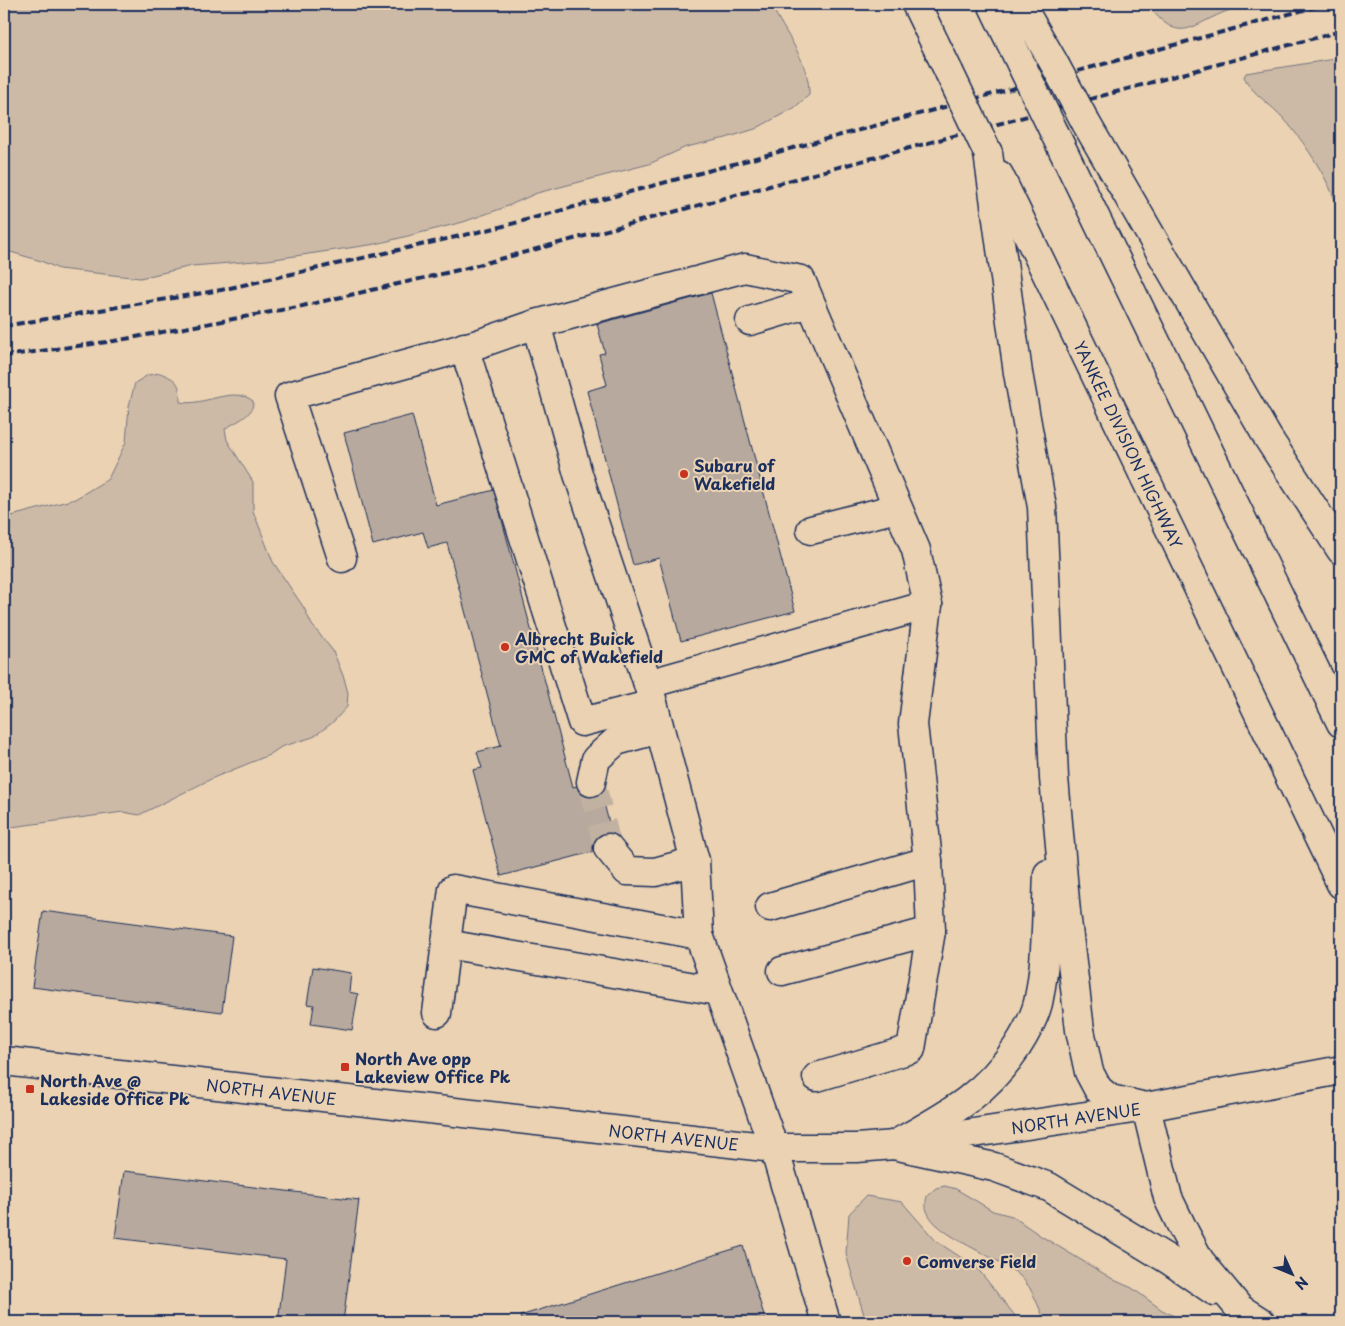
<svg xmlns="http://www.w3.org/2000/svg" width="1345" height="1326" font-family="'Playpen Sans',sans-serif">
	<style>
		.green { fill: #ccbaa6; stroke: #747482 }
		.building { fill: #b7a99d; stroke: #1b2f5e }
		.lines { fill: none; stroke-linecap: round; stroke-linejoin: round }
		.minor-tunnel { stroke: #c1b1a1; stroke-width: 28; stroke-dasharray: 28 14; stroke-linecap: butt }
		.minor-casing { stroke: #1b2f5e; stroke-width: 31 }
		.highway-casing { stroke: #1b2f5e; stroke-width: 31 }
		.minor { stroke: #ead2b2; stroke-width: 28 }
		.highway { stroke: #ead2b2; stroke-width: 28 }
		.rail { stroke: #1b2f5e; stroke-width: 4; stroke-dasharray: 8 4; stroke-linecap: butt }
		.highway-bridge-casing { stroke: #1b2f5e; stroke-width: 31; stroke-linecap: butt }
		.highway-bridge { stroke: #ead2b2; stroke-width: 28 }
		.poi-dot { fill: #c8321e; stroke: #ead2b2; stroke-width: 2 }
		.labels { text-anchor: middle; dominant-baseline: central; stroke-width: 4; stroke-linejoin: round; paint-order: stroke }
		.street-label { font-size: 16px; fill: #1b2f5e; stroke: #ead2b2 }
		.poi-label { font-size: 16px; font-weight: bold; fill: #1b2f5e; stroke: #ead2b2; text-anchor: start }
	</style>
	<rect width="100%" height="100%" fill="#ead2b2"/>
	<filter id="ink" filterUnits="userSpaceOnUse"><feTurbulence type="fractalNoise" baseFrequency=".02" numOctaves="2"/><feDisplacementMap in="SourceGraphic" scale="10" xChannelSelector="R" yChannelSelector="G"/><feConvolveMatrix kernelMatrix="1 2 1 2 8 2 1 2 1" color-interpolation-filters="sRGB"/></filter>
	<g filter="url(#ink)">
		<!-- green -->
		<g class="green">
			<path d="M4,4H771C784,33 810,61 809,95L794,108L755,129L726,138L686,147L649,164L537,193L503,208L463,222L376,244L268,260L192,266L140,278L59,269L41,261L4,250Z"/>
			<path d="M1147,4H1268C1256,7 1242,6 1230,10C1190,24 1181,48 1147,4Z"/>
			<path d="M1341,58V216C1330,182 1308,146 1284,119C1271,104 1253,95 1244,77L1246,73Z"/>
			<path d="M160,373C178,380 180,383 180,402C203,407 233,385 253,401C254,416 236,421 225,429L227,440L253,482V511L273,562L304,608L312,625L333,651L344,678L348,693L347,707L332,723L313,737L281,747L269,755L213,778L139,815L123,812L4,828V518L75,499L108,479L126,442L129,406L135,383L148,375Z"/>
			<path d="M945,1186L956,1189L993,1211L1012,1216L1041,1236L1116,1281L1132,1288L1162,1310L1186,1322H1046C1037,1306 1034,1289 1020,1276C998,1256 936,1237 927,1211C925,1206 926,1201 927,1196L936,1188Z"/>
			<path d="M866,1196L902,1202L936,1241L977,1268L1020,1322H866L846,1254L849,1214Z"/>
		</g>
		<!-- building -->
		<g class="building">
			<path d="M711,293L795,611L681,641L659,558L633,565L587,391L607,385L599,354L605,353L597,324Z"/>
			<path d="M412,415L436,505L494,490L573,787L598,780L615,846L501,876L473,770L482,768L477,752L501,746L447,543L428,548L423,532L373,545L344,433Z"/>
			<path d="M43,911L232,936L222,1012L32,987Z"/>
			<path d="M313,967L351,973L349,992L358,994L352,1030L311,1024L314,1005L307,1004Z"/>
			<path d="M124,1171L359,1200L343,1322H278L286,1259L115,1238Z"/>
			<path d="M743,1246L766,1322H522L520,1316Z"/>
		</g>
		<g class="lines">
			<!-- minor-tunnel -->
			<path class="minor-tunnel" d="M591,782L608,848"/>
			<defs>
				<g id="minor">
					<path d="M750,321L810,303"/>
					<path d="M536,324L578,474L648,684L695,861L699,935L774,1148L826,1322"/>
					<path d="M464,347L582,722L653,704"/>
					<path d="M811,530L897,508"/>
					<path d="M342,558L289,396L478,344L536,324L745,268L801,280L916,550L928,605"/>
					<path d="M648,684L928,605L913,724L928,861L931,931L911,1049L817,1077"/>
					<path d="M591,782L596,759L616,741L659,729"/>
					<path d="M608,848L627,871L655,872L695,861"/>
					<path d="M770,907L928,861"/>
					<path d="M446,944L718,991"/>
					<path d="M782,971L931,931"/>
					<path d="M437,1013L453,889L699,935"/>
					<path id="s1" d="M4,1061L774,1148H857L894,1145L1146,1107L1341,1070"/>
				</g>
				<g id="highway">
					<path d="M916,4L949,72"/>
					<path d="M992,4L1021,64"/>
					<path d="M1020,4L1054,63"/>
					<path d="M1086,123L1268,438L1341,550"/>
					<path d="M1055,134L1341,723"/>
					<path d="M988,153L1018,373L1042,507L1054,778L1066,912L1080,1030L1089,1072L1098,1089L1110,1099L1146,1107L1168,1198L1184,1231L1200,1261L1239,1308L1261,1322"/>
					<path id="s2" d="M999,175L1341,884"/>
					<path d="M894,1145C945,1116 983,1098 1017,1047C1026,1033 1034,1019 1038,1003C1047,961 1046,916 1048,874"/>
					<path d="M894,1145L994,1167L1049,1187L1169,1260L1214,1291"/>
				</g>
			</defs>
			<!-- minor casing -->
			<use href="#minor" class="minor-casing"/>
			<!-- highway casing -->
			<use href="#highway" class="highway-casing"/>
			<!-- minor -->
			<use href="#minor" class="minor"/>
			<!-- highway -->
			<use href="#highway" class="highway"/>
			<!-- rail -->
			<g class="rail">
				<path d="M4,326L221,290L500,227L1326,4"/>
				<path d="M4,356L114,341L298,307L463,269L1341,31"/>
			</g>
			<defs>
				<g id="highway-bridge">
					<path d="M1054,63L1086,123"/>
					<path d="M1021,64L1055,134"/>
					<path d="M949,72L988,153"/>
				</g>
			</defs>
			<!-- highway-bridge casing -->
			<use href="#highway-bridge" class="highway-bridge-casing"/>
			<!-- highway-bridge -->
			<use href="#highway-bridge" class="highway-bridge"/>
		</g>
	</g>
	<!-- markers -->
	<g class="poi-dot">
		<circle cx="684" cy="474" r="5"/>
		<circle cx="505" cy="647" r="5"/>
		<rect x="340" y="1062" width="10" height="10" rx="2.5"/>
		<rect x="25" y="1084" width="10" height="10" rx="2.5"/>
		<circle cx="907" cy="1261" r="5"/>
	</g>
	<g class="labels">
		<!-- street labels -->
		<g class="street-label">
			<text stroke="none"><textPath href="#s2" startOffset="299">YANKEE DIVISION HIGHWAY</textPath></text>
			<text stroke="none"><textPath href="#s1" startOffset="269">NORTH AVENUE</textPath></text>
			<text stroke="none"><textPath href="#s1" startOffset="1079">NORTH AVENUE</textPath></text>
			<text stroke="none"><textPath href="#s1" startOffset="674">NORTH AVENUE</textPath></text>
		</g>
		<!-- poi labels -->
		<g class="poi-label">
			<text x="694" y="465">Subaru of<tspan x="694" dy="18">Wakefield</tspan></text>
			<text x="515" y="638">Albrecht Buick<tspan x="515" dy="18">GMC of Wakefield</tspan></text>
			<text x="355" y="1058">North Ave opp<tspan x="355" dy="18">Lakeview Office Pk</tspan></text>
			<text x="40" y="1080">North Ave @<tspan x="40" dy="18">Lakeside Office Pk</tspan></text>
			<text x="917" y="1261">Comverse Field</text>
		</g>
	</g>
	<!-- margin -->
	<rect width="1345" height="1326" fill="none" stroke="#ead2b2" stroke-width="20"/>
	<rect x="10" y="10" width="1325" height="1306" fill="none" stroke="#1b2f5e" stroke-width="2" filter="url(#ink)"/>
	<!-- north arrow -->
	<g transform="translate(1292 1274) rotate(134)" stroke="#ead2b2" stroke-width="4" paint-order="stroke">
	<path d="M0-4L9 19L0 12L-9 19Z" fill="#1b2f5e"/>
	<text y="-8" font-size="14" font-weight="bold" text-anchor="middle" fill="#1b2f5e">N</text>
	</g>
</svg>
